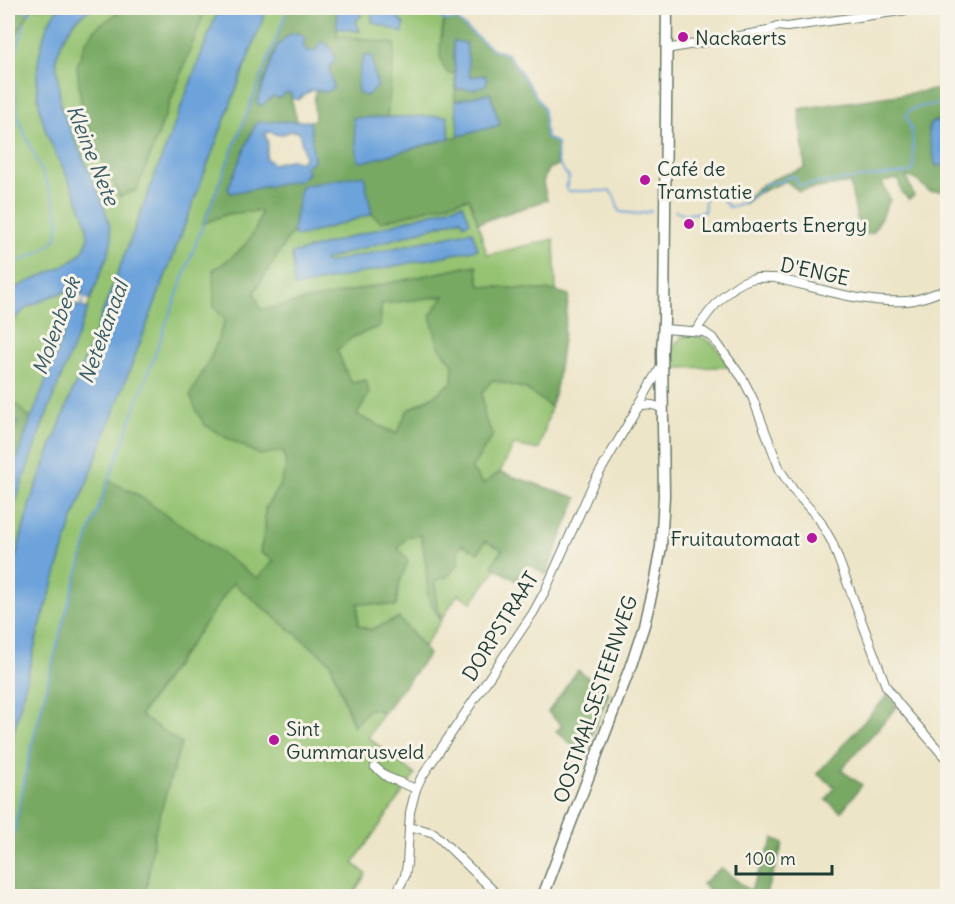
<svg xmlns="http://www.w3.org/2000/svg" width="955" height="904" font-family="Delius,sans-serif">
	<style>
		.green { fill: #95c372; stroke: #5a8053; stroke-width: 1.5; fill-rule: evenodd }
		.forest { fill: #78a964; stroke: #4c734c; stroke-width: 1.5; fill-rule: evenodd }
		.water { fill: #6da3db; stroke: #467088; stroke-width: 1.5; fill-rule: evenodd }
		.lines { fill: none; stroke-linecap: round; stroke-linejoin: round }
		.stream { stroke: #6da3db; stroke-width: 2 }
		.minor-casing { stroke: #677868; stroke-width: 10 }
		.major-casing { stroke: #677868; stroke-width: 13 }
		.minor { stroke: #fff; stroke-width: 8 }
		.major { stroke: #fff; stroke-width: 10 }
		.poi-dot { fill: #b5179e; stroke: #f7f3e8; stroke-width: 2 }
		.labels { text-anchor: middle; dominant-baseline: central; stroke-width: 6; stroke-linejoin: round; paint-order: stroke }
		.poi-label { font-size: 20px; fill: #1f3d34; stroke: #f7f3e8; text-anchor: start }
		.street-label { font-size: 20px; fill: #1f3d34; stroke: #f7f3e8 }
		.water-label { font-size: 21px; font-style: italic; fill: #365c66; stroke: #f7f3e8 }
	</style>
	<rect width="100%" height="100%" fill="#f7f3e8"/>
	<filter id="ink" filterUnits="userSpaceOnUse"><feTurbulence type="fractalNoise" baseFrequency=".0167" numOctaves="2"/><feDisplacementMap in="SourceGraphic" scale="12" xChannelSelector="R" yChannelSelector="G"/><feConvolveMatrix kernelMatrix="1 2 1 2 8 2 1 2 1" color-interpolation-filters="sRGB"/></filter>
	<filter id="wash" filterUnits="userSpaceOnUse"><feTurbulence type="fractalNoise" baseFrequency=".008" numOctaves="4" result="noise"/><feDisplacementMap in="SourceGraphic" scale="24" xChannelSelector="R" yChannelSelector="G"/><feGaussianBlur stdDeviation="1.35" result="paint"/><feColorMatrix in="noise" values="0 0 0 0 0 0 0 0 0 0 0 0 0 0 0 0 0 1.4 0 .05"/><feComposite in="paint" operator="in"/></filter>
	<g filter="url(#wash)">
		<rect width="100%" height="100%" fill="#ede5c8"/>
		<!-- green -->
		<g class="green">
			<path d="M8,8H59C49,18 45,30 42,44C33,75 37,110 49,139C58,161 94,220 87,242C86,245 83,251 80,254C66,270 27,279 8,293Z"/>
			<path d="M91,8H125L97,27L85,43L82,112L120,196L137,190L206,8H219L31,500L8,586V524L10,516L42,426L108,254L112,238L100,196L61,109L56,58L63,39L75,21Z"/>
			<path d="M267,8H288L203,223L227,214L261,210C257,239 237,256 213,270L225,320L212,355L283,451L287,467L280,485L265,509V529L260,552L274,561L257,579L136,494L108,481C63,604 34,733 8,861V755L38,633L72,522Z"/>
			<path d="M361,8H372V22L404,24L388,8H446C443,25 435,61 449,73H455V101L459,136L450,138L447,116L387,117L394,45L337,35V28L359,31L356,22L361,15Z"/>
			<path d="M469,198L478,223L487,255L554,239L556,291L480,286L476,265L261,311L254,292L293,231L294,234L298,237L372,214L381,222ZM463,204L470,222L464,224L462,219L324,259L326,263L478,249L294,286L292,254Z"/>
			<path d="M78,288L83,290L81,295L68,299V306L73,304L81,307L8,502V326L26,308L49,297Z"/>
			<path d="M445,296L431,316L439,346L453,364L452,382L435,395L407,411L397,434L357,415L368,394L366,380L352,383L347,375L337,350L353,337L380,326L381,304Z"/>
			<path d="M693,335C715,339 718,350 731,367L671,368C671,356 669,346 681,339V336Z"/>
			<path d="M492,380L526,389L551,407L539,450L514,445L500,472L483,484L471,469L493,435L485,419L482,393Z"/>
			<path d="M421,535L426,564L441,618L436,600V580L448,576L459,563L457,550L462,544L485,540L502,549L492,566L496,569L472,602L458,594L424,647L399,618L369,630L358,625V603L396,606L399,585L407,561L398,548L407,537Z"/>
			<path d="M233,583L330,662L353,725L368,709L380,710L381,716L368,737L415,775L353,863L366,874L352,896H145L155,831L181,743L140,716Z"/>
		</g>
		<!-- forest -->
		<g class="forest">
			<path d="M8,8H32L15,37L12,30L8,28Z"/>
			<path d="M125,8H206L137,190L119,197L115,185L100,155L82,112L77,66L85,43L97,27Z"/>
			<path d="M288,8H361H337V35L395,44L387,117L353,118L363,162L500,125L490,93L455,101L456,85L458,89L485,75L470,77L466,43L453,42L455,73L449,74C434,61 442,37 444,20H457L492,49L507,54L518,68L543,107C546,118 543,126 547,138L557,143L556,161L558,165L548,169L543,182L547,200L478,223L469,198L381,222L372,214L364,175L301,186L293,231L254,292L261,310L476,265L480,286L556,291L569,295L557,383L551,407L526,389L492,380L482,393L485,419L493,435L471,469L483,484L500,472L577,498L546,575L527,563L517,581L492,566L502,549L485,541L478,553L462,544L458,550L459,562L448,576L436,580V600L441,621L428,598L426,564L421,535L407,537L398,548L408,561L399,585L396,606L358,603V625L370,630L399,618L429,654L381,716L380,710L369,709L354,726L330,662L233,583L140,715L181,743L155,831L145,896H8V861L31,748L64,618L90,531L108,480L136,494L257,578L274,561L260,552L265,529V509L280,485L286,467L283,451L260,455L225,437L205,425L197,412L190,395L212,355L225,320L214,307L213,270C236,256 257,239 261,211L227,214L203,224ZM303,45L307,52L316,50L335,59L329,69L326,92L316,89L314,103L315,120L310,121L314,160L305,167L231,193L228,188L253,129L258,122L297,121L290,93L286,92L279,98L274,96L261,105V89L277,46ZM374,66L375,78L378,87L366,96ZM444,296L430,316L439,346L453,364L452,382L435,395L407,411L397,434L357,415L369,394L366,380L352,383L347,375L337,350L353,337L380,326L381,304Z"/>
			<path d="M947,88V103H943V121L947,120V191H929L916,180L906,176L914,196L909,199L902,193L898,179L882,182L890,200L873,233L860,235L850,183L799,191L786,181L758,193L745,203C754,182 785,175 805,168L799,109Z"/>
			<path d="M8,395L31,419L8,486V445L17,422L8,412Z"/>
			<path d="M578,670L609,693L584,755L556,731L562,726L548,712Z"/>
			<path d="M888,695L897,707L841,770L862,785L841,812L826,800L835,787L817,774Z"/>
			<path d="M774,838L783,844L765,896H716L702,884L721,868L750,891Z"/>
		</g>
		<!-- water -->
		<g class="water">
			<path d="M59,8H91L75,21L63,39L56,58L61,109L100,196L108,218L112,238L108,254L90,300L81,295L83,290L78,288L49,297L26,308L8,326V293C27,279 66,270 80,254C83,251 86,245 87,242C94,220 58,161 49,139C37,110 33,75 42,44C45,30 49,18 59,8Z"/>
			<path d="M219,8H267L72,522L38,633L8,755V586L31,500Z"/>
			<path d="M337,8H361V15L356,22L360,31L337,28Z"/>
			<path d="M372,8H388L404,24L403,33L372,22Z"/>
			<path d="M299,33L305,38L303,45L307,52L316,50L321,41C330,45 332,49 335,59L329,69L334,88L326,92C311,88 309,91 298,100L292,98L290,93H286L279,98L273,96L261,106L257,102L277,46L290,34Z"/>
			<path d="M453,41L466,43L470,77L485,75L487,79L486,85L475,89H457L456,85Z"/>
			<path d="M368,55L372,56L375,78L378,87L366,96L358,93C356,81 359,69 364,57Z"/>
			<path d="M490,93L500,125L459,136L455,101Z"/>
			<path d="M447,116L450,138L363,162L358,161L353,118Z"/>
			<path d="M310,121L314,160L305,167L308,173L301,180L231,193L228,188L253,129L258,122ZM292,131L299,132L305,157L301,162L293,159L273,164L266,158L268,144L265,133L270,132L279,135Z"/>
			<path d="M934,121L943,122L947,128V165L936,166L929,137V125Z"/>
			<path d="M364,175L372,214L298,237L294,234L293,231L301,186Z"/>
			<path d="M463,204L470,222L464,224L461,219L324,260L326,263L472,231L478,249L294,287L292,254Z"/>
			<path d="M75,305L88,309L42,426L8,524V486L31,419Z"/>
			<path d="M8,412L17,422L8,445Z"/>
		</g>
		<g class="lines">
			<!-- stream -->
			<g class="stream">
				<path d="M20,8L31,13"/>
				<path d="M425,8L444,20H457L492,49L507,54L518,68L543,107C546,118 543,126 547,138L557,143C559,163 553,159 569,177L566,188L568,191H610C616,196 616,204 620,212L639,214L651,211"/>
				<path d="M675,211L688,214L704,212L706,194L710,189L716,193L729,207C745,204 756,196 766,183L780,182L791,176L797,178L796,184L804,185L911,172L914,168C913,155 914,141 911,129C910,123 903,116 909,111C916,106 939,104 948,102"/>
				<path d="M8,266C22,259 51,251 57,235C67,210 27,146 19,119C15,103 12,70 16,54C18,44 22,34 25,23"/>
				<path d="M80,309L86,294"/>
				<path d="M8,861L31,748L64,618L90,531L193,251L288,8"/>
			</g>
		</g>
	</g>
	<g filter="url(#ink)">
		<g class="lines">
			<defs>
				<g id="minor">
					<path d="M666,49L768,31L777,26L787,27L922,8"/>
					<path d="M664,329L704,332L714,339L743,379L753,399L780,470L794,491L819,519L832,542L886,686L898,703L948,761"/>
					<path d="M696,331C707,313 730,284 751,279C759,277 767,278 775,278C818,288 863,304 907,301C921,300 935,293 948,289"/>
					<path d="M637,407C647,403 653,404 663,409"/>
					<path d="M375,767L387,777L416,789"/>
					<path d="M409,828L420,829L434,833L499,896"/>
					<path d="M395,896L405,876L407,864L410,812L416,789L421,778L533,613L545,591L593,484L662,365"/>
				</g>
				<path id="major" d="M543,896L631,665L644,625L655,579L661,547L664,496L662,351L664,321L667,8"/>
			</defs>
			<!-- minor casing -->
			<use href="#minor" class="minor-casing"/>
			<!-- major casing -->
			<use href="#major" class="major-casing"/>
			<!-- minor -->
			<use href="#minor" class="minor"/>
			<!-- major -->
			<use href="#major" class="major"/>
		</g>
	</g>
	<!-- markers -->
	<g class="poi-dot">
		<circle cx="683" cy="37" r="6"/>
		<circle cx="645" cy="180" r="6"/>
		<circle cx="689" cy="224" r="6"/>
		<circle cx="812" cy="538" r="6"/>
		<circle cx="274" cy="740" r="6"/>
	</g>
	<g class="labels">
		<!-- poi labels -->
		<g class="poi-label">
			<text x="695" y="37">Nackaerts</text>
			<text x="657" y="168">Café de<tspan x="657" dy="23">Tramstatie</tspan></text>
			<text x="701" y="224">Lambaerts Energy</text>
			<text x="800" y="538" text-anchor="end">Fruitautomaat</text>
			<text x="286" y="728">Sint<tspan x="286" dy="23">Gummarusveld</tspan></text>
		</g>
		<!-- street labels -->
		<g class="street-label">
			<text transform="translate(815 271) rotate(12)">D'ENGE</text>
			<text transform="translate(500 626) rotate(-58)">DORPSTRAAT</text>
			<text transform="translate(595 699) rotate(-71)">OOSTMALSESTEENWEG</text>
		</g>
		<!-- water labels -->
		<g class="water-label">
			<text transform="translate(93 155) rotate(68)">Kleine Nete</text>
			<text transform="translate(56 326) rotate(-70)">Molenbeek</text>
			<text transform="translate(103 332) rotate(-70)">Netekanaal</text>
		</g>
	</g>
	<!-- margin -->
	<rect width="955" height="904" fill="none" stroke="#f7f3e8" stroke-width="30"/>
	<!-- scale -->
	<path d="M736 865v9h96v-9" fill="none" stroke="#1f3d34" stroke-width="3"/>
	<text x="745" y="865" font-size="18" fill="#1f3d34" stroke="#f7f3e8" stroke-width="4.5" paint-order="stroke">100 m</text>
</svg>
